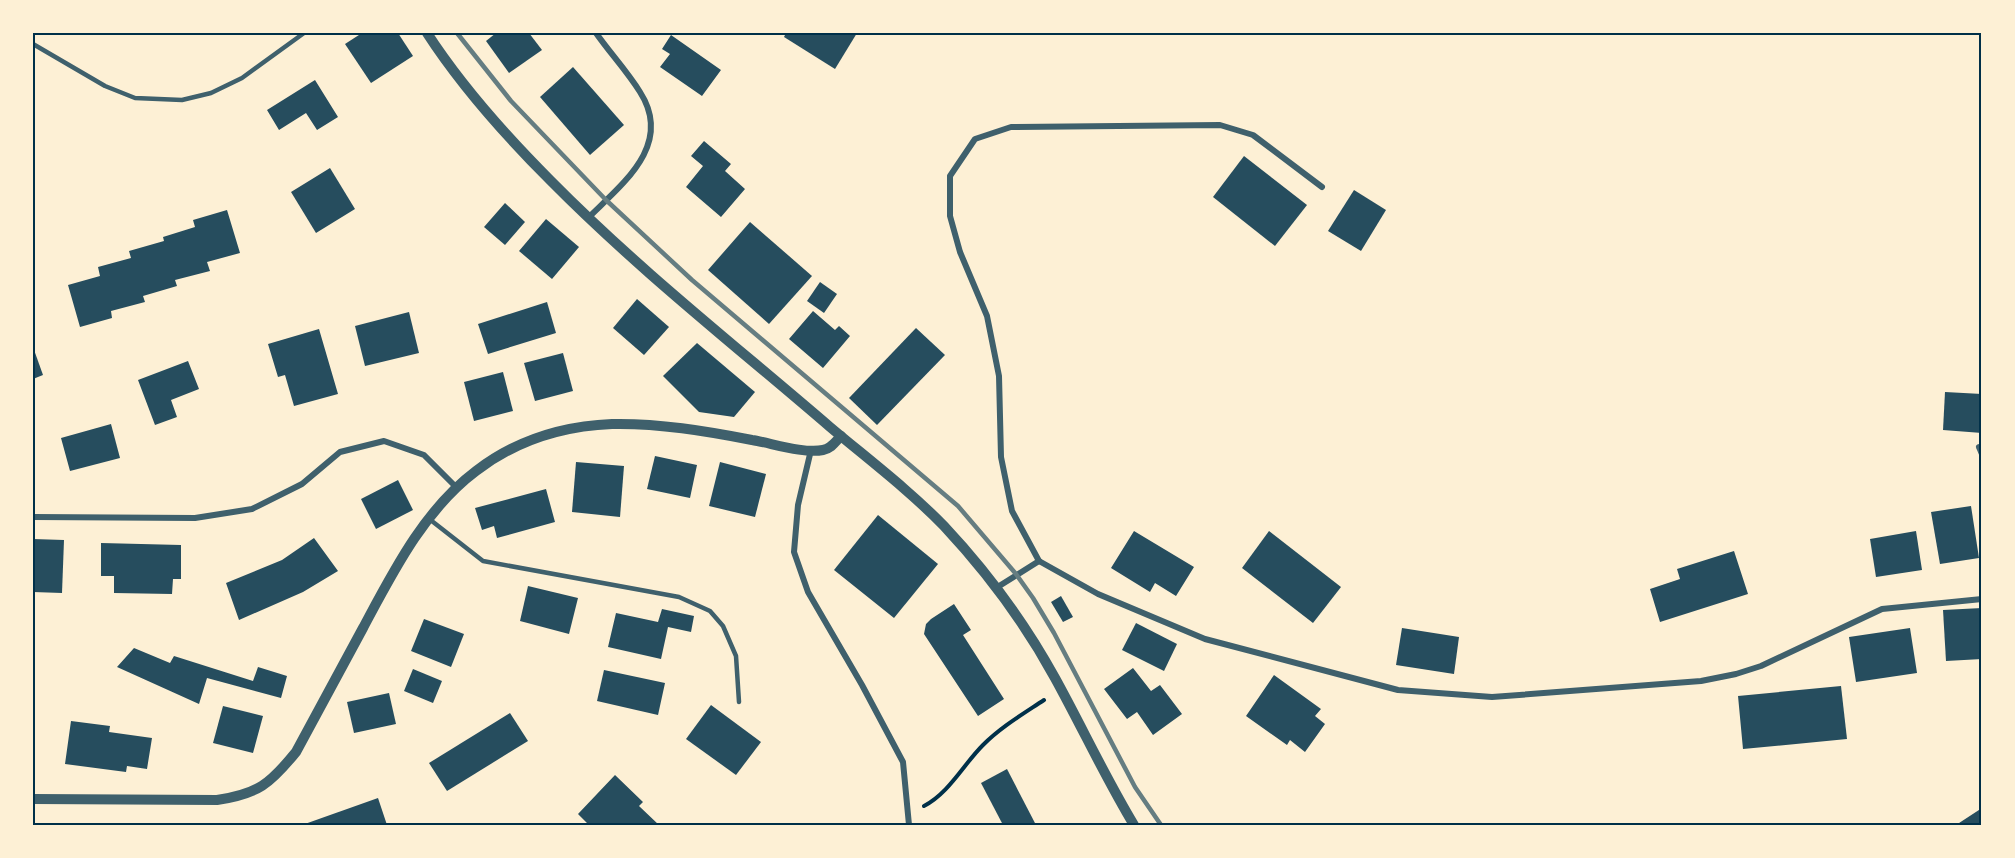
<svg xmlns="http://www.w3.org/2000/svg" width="2015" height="858" font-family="'Nunito Sans',sans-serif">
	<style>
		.building { fill: #264d5e }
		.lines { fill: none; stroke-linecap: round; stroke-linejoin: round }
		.path { stroke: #003049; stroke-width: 4 }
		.service { stroke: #3f606c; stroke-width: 4.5 }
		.minor { stroke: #3f606c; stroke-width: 6 }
		.tertiary { stroke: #3f606c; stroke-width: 10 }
		.rail { stroke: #657d81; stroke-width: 4.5 }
		.neatline { fill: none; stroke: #003049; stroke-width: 2 }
	</style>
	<rect width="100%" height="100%" fill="#fdf0d5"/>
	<!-- building -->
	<g class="building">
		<path d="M362,33H398L413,56L371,83L345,44Z"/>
		<path d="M496,33H529L542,50L509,73L486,41Z"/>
		<path d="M786,33H857L835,69L784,37Z"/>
		<path d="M671,35L721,70L702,96L660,67L670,54L662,49Z"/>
		<path d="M573,67L624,125L590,155L540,97Z"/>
		<path d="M315,80L338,117L317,130L306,113L279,130L267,110Z"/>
		<path d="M704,141L731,164L725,171L745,189L721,217L686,187L703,166L691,156Z"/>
		<path d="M1244,156L1307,205L1275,246L1213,197Z"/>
		<path d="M330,168L355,209L316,233L291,192Z"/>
		<path d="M1354,190L1386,210L1361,251L1328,231Z"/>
		<path d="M505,203L525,222L505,245L484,227Z"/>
		<path d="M227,210L240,253L207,262L210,271L175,280L177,286L143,296L145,302L111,311L112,318L80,327L68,285L100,276L98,267L131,258L129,251L164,241L163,237L195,227L193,220Z"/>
		<path d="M546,219L579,247L552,279L519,251Z"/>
		<path d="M750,222L812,276L769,324L708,270Z"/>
		<path d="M820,282L837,294L824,313L807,301Z"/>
		<path d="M637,299L669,327L644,355L613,328Z"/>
		<path d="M547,302L556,333L488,354L478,324Z"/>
		<path d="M813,311L835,330L839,326L850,336L823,368L789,339Z"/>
		<path d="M409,312L419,353L365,366L355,326Z"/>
		<path d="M916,328L945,355L877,425L849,398Z"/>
		<path d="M319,329L338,394L294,406L285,375L278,377L268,344Z"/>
		<path d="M697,343L755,392L734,417L699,412L663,376Z"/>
		<path d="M33,347L43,375L33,379Z"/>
		<path d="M563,353L573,391L535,401L524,363Z"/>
		<path d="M188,361L199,389L171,400L177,417L155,425L138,380Z"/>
		<path d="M503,372L513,411L474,421L464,382Z"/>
		<path d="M1945,392L1982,394V433L1943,430Z"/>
		<path d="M111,424L120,458L70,471L61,438Z"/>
		<path d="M655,456L697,465L690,498L647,489Z"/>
		<path d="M576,462L624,466L620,517L572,512Z"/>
		<path d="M720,462L766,474L755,517L709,506Z"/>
		<path d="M398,480L413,510L376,529L361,499Z"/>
		<path d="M546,489L555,522L497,538L494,526L482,530L475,508Z"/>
		<path d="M1971,506L1979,558L1940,564L1931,512Z"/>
		<path d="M878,515L938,564L894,618L834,570Z"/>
		<path d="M1134,531L1194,567L1176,596L1155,583L1150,592L1111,568Z"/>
		<path d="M1269,531L1341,587L1313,623L1242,568Z"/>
		<path d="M1916,531L1922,570L1876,577L1870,539Z"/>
		<path d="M314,538L338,571L303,592L239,620L226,583L282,560Z"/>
		<path d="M33,539L64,540L62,593L33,592Z"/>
		<path d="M101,543L181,545V579H173L172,594L114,593V576H101Z"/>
		<path d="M1734,551L1748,594L1660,622L1650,589L1680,579L1677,569Z"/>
		<path d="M528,586L578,598L569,634L520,621Z"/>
		<path d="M1061,596L1073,617L1063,622L1051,602Z"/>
		<path d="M954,604L971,630L963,635L1004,699L978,716L924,634L926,624L931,619Z"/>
		<path d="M1982,608V659L1946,661L1943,610Z"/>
		<path d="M662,609L694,616L691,632L668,627L661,659L608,647L616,613L658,622Z"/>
		<path d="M424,619L464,634L451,667L411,651Z"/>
		<path d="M1136,623L1177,644L1164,671L1122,650Z"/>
		<path d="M1402,628L1459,637L1454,674L1396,665Z"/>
		<path d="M1910,628L1917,673L1856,682L1849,637Z"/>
		<path d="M134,648L170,663L174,656L253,681L258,667L287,676L281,698L207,678L199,704L117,667Z"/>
		<path d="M1133,668L1151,691L1160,685L1182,714L1153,735L1137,712L1127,719L1104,689Z"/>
		<path d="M413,669L442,681L433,703L404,691Z"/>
		<path d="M604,670L665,683L658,715L597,701Z"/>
		<path d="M1274,675L1321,709L1315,716L1325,724L1305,752L1290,740L1287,745L1246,716Z"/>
		<path d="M1841,686L1847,739L1743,749L1738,696Z"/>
		<path d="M389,693L396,724L354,733L347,702Z"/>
		<path d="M711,705L761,742L736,775L686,739Z"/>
		<path d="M223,706L263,716L253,753L213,743Z"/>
		<path d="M510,713L528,741L447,791L429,763Z"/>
		<path d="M71,721L110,726L109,732L152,738L147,769L127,766L126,772L65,764Z"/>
		<path d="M1007,769L1036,825H1003L981,783Z"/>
		<path d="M615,775L643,802L639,806L659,825H589L578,814Z"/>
		<path d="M378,798L387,825H302Z"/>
		<path d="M1982,808V825H1956Z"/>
	</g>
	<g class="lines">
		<!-- path -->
		<path class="path" d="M924,806C949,793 963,765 983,745C1001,727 1023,714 1044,700"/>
		<!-- service -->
		<g class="service">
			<path d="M33,44L105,86L135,98L182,100L211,93L242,78L304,33"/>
			<path d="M428,518L483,561L679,597L710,611L723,626L736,656L739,702"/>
		</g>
		<!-- minor -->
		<g class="minor">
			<path d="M588,218C622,184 674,145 640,92C627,71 610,53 596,33"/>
			<path d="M1979,447L1982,454"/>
			<path d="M811,450L798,505L794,552L808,592L862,685L903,762L909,825"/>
			<path d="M33,517L195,518L252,509L302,484L340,452L384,441L424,455L456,487"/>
			<path d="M1039,561L1098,594L1205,639L1398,690L1492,697L1701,681L1736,674L1761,666L1882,609L1982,599"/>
			<path d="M1039,561L1012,511L1001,457L999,376L987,316L960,252L950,216V176L975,139L1011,127L1220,125L1253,135L1322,187"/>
			<path d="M996,588L1039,561"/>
		</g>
		<!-- tertiary -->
		<g class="tertiary">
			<path d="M427,33C462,87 506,136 551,181C639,270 736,346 830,427C868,459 909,490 944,526C987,572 1025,623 1055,678C1082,727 1105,777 1134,825"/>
			<path d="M33,799L217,800C258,794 270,784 296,752C318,711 340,670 363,628C393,572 424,510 476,471C515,441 563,426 612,424C658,423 706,431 752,440C771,443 804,454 823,450C832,448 835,442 841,436"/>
		</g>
		<!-- rail -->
		<path class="rail" d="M457,33L511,101L606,200L692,280L958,506L1016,574L1033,598L1054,633L1135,787L1161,825"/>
	</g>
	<!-- border -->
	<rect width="2015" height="858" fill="none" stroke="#fdf0d5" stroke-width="69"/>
	<rect x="34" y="34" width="1946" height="790" class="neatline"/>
</svg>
